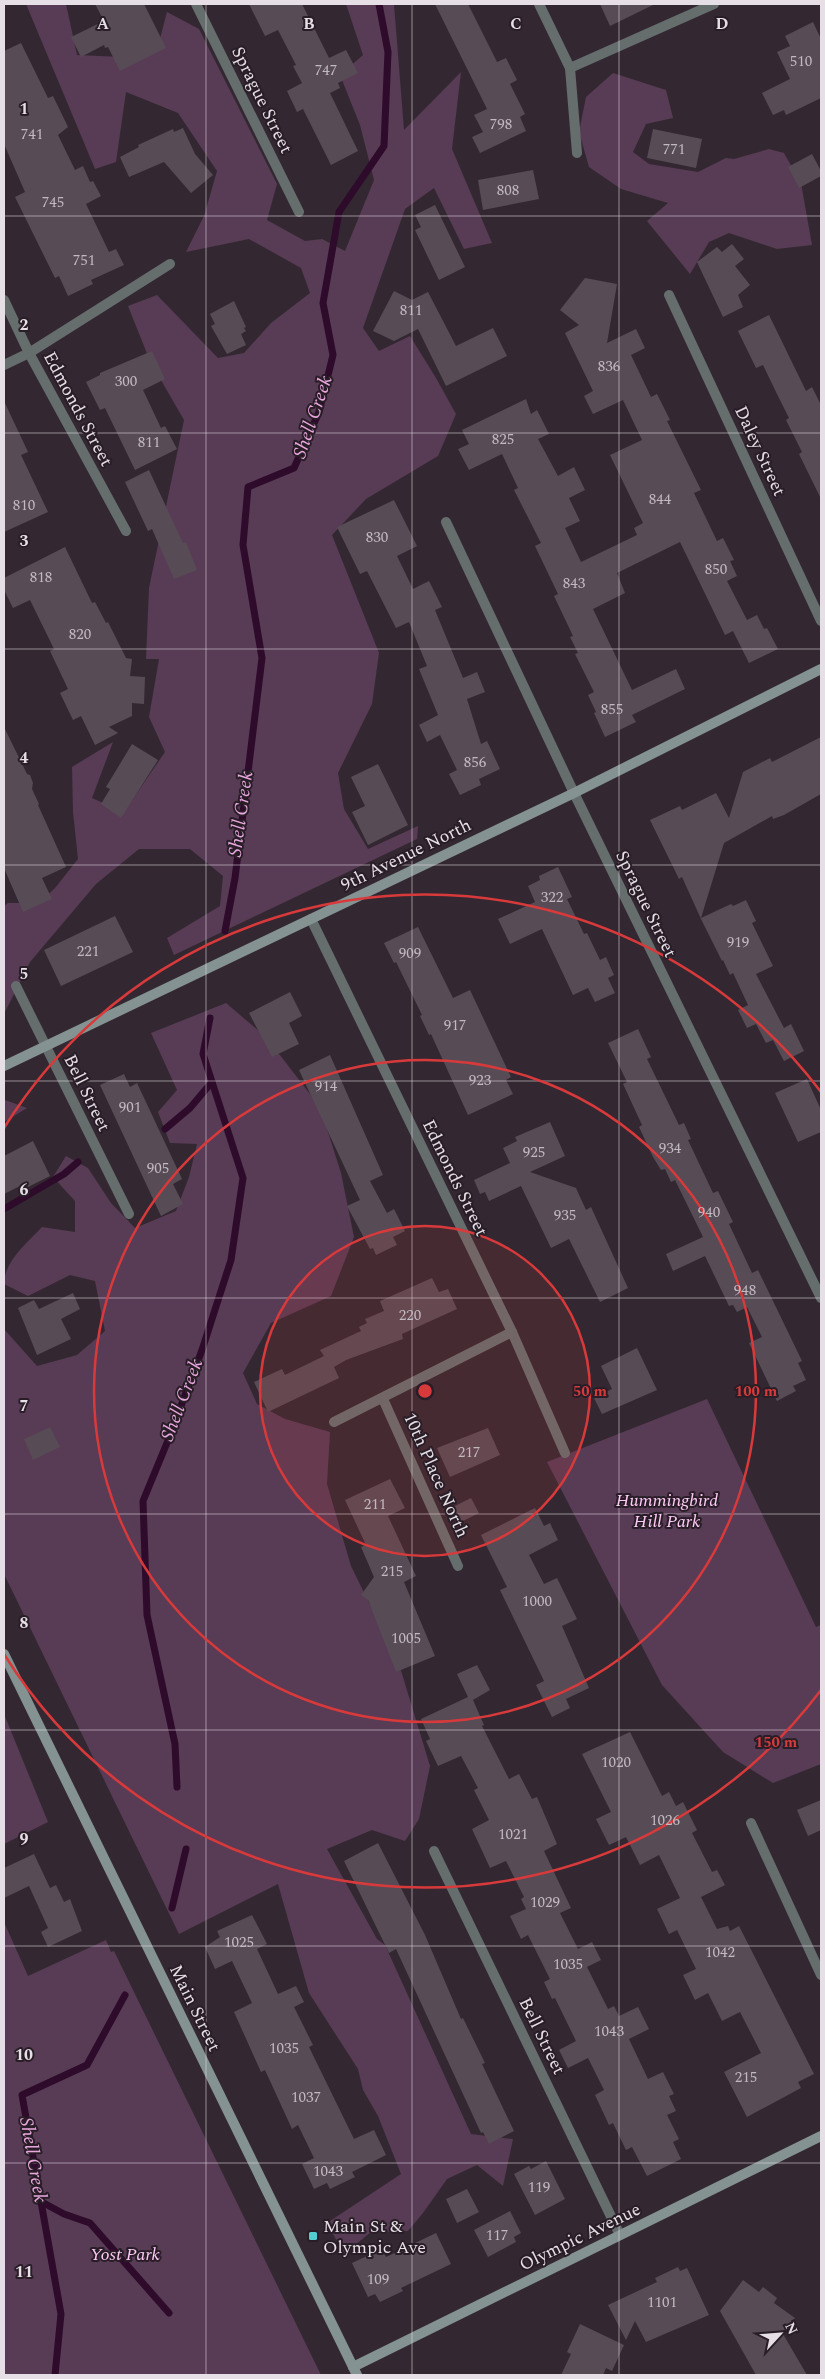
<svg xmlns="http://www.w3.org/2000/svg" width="825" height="2379" font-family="Spectral,serif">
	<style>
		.green { fill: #583b54 }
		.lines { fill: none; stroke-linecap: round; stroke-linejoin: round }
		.stream { stroke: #2e0b2b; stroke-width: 7 }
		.building { fill: #574b55 }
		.street { stroke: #656d6d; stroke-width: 10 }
		.secondary { stroke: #859292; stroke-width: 10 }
		.grid { fill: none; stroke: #e6dfe5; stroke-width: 1; stroke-opacity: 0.55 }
		.ring { fill: none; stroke: #d83a3b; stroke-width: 2.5 }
		.poi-dot { fill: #52cdcd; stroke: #291e27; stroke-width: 2 }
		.labels { text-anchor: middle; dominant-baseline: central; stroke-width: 4; stroke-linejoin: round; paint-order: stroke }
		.number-label { font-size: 15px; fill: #c2bac1 }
		.street-label { font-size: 18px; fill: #e6dfe5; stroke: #291e27 }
		.park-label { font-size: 18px; font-style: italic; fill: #ffcaf7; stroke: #291e27 }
		.poi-label { font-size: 18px; fill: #e6dfe5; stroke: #291e27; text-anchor: start }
		.water-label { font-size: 19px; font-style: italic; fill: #e8a7df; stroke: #291e27 }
		.grid-label { font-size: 16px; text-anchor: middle; font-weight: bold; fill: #e6dfe5; stroke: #291e27; stroke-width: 4; stroke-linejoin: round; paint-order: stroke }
		.centre { fill: #d83a3b; stroke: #291e27; stroke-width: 2.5 }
		.ring-label { font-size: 15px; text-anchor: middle; font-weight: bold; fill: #d83a3b; stroke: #291e27; stroke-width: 4; stroke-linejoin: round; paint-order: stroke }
	</style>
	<rect width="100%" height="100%" fill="#332831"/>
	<!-- green -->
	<g class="green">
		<path d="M26,4H66L77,55L123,57L157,50L167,12L199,29L277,184L267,220L305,241L322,239L345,251L374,180L360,125L340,75L363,55L346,4H394L404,130L461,72L452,149L492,243L464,249L434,188L405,209L363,328L379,351L410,336L436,378L456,414L438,456L366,499L332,535L379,653L372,704L338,773L344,809L368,849L418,826L417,839L174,955L167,938L220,906L223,876L190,849H139L96,884L30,962L4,1014V906L8,903H39L55,888L78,859L73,812L72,767L113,742L92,798L124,812L165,752L149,717L159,659H146L149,588L184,420L150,361L128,306L157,295L218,358L244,353L271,323L310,293L301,268L249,239L186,252L204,216L217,171L178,113L126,92L116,162L95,169Z"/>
		<path d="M613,73L666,90L673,118L646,124L633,152L649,164L698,172L726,158L734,159L769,149L784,153L801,183L812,245L777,249L729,233L709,242L690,274L647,221L668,203L621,189L589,167L579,132L586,97Z"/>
		<path d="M226,1003L266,1037L320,1107L341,1173L354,1237L331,1296L271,1323L243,1373L257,1404L285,1419L330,1432L327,1484L351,1566L399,1664L430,1766L419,1819L405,1841L372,1830L327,1849L377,1939L385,1945L471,2134L513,2139L503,2186L477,2165L447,2179L423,2213L408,2231L371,2232L344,2254L327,2223L401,2174L378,2116L363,2090L358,2069L309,1993L278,1884L179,1934L4,1574V1329L37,1366L77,1355L105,1331L95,1281L70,1275L28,1296L4,1284C4,1261 28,1242 42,1227L75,1232V1201L53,1177L66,1156L88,1168L111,1203L135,1228L176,1211L189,1177L197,1144L170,1143L158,1112L177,1090L151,1033Z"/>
		<path d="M4,1100H5L27,1108L4,1122Z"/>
		<path d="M707,1399L816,1627L821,1625V1764L773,1783L723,1752L662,1685L547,1462Z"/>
		<path d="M4,1714L48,1822L4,1844Z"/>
		<path d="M4,1922L28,1976L106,1940L111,1952L114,1951L321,2375H4Z"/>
	</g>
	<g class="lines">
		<!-- stream -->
		<g class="stream">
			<path d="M225,931L235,878L262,658L243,545L248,487L294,468L319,412L333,355L323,303L339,212L384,146L388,52L379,4"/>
			<path d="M165,1129L190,1108L212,1082"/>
			<path d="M4,1209L64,1174L78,1162"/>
			<path d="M177,1787L175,1744L147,1615L143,1501L169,1438L202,1350L231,1260L243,1178L203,1054L210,1018"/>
			<path d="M172,1908L186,1849"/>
			<path d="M40,2201L64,2214L90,2223L169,2313"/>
			<path d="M55,2375L61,2314L22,2095L87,2065L125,1995"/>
		</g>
	</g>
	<!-- building -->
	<g class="building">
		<path d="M95,4H144L166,48L120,71L108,47L105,48L104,45L81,57L71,37L104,21Z"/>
		<path d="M249,4H302L329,58L346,50L358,73L338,83L340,88L330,93L358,151L331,165L303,109L297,112L287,91L302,83L293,66L296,65L278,30L265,36Z"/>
		<path d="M435,4H468L497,62L506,58L517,80L510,84L525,114L520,117L526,131L480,153L472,137L483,132L474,115L487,109Z"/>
		<path d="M600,4H655L610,26Z"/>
		<path d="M813,22L821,39V98L786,115L784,110L773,115L762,93L790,79L777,52L790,46L785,36Z"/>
		<path d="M21,43L48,98L53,96L68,127L58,135L75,170L83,166L90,182L93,181L101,196L86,204L109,252L116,249L124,265L91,280L93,284L68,296L59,276L55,278L15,197L25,192L4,144V51Z"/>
		<path d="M183,128L195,154L213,175L191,193L164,162L129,177L120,157L139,147L138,145L173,129L174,132Z"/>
		<path d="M653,129L702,139L696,168L647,158Z"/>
		<path d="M812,154L821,171V176L799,188L788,167Z"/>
		<path d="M533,170L539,199L483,210L478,180Z"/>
		<path d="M435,205L465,267L439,280L415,230L421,227L415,215Z"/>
		<path d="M732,244L744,259L735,266L750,285L738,295L743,307L723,317L697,262L717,247L722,252Z"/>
		<path d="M585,278L617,284L607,343L636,329L645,348L631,355L651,397L657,394L670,420L667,421L701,490L694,493L717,541L723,538L734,560L730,561L737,576L727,581L747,620L757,615L764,629L767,628L778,649L749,663L733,631L725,635L680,542L617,573L625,593L593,609L632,690L676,669L685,689L632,715L636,722L605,737L594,713L596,712L588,695L594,692L575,654L578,653L570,637L573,636L554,596L558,594L535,546L541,543L514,490L518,488L502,454L469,470L458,449L469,444L462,430L526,399L531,414L537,410L549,434L538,439L558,476L574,467L585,490L569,498L580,521L565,528L581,562L637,535L634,528L643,523L610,455L642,440L623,400L593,414L584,396L593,391L565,333L579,325L560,310Z"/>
		<path d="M394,291L412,300L428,292L456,346L493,328L507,356L446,386L418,329L394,341L373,331Z"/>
		<path d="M234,301L246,327L244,328L246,331L241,334L246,345L227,354L211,326L215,324L210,314Z"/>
		<path d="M769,315L806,391L812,387L821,405V499L799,454L802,452L786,420L789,418L776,392L763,365L756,368L738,331Z"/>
		<path d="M152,351L165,379L143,390L161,428L165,426L177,449L135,470L105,408L100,410L86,382L100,375V373Z"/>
		<path d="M4,401L28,452L21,455L48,512L4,532Z"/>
		<path d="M149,470L183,543L186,542L197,570L174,579L152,529L148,531L125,482Z"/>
		<path d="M394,500L417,546L397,556L413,589L429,581L442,607L435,610L463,678L477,672L485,692L467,699L481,744L487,741L500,769L479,779L481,785L460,795L449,774L457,770L440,735L427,742L419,725L438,715L419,669L427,666L409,622L396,628L367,571L360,574L337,527Z"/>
		<path d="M65,547L92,603L95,602L106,623L108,622L126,658L132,659L130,676L145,677L144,704L132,703V716L109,727L118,733L95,745L81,716L73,720L60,693L68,689L50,651L54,649L30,600L13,608L4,590V578Z"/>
		<path d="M4,727L27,774L30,775L33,783L32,789L39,804L38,805L66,867L42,878L52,899L23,912L4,868Z"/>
		<path d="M821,737V794L784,815L773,819L772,816L724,843L701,918L731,904L733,906L746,900L756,921L752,923L773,966L756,974L784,1028L791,1024L804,1051L784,1061L773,1040L766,1043L756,1024L747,1028L738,1010L748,1005L733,973L730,975L723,960L722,961L701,919L682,877L679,879L650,820L680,806L682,810L716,793L729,818L743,772L770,758L772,762Z"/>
		<path d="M132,744L158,760L121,818L101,804L110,789L106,787Z"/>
		<path d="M378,764L408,825L368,845L352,812L365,806L351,777Z"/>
		<path d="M558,867L572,897L567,899L584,934L587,933L600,960L606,957L614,975L608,978L615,993L595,1002L588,988L573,995L542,929L510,944L498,919L535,902L528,886L540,880L539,876Z"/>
		<path d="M115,916L133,952L61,986L44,950Z"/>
		<path d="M418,927L453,998L470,990L511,1077L506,1080L513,1094L468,1115L431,1034L429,1035L420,1016L422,1015L396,962L394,963L384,943Z"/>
		<path d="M290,992L302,1016L289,1023L299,1044L272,1057L249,1013Z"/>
		<path d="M638,1029L651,1057L647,1059L679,1125L684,1123L691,1139L688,1140L713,1193L718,1191L733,1222L729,1224L752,1273L758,1270L802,1361L798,1363L806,1380L793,1386L796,1391L777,1401L749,1343L762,1337L747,1307L737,1312L733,1305L729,1306L705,1256L673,1271L666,1254L703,1237L675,1180L671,1182L665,1169L661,1170L653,1157L639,1127L642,1125L623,1084L627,1082L608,1043Z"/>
		<path d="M330,1055L383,1175L370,1181L387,1213L394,1209L405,1231L393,1237L397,1245L376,1255L373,1248L370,1249L347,1206L360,1200L299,1070Z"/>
		<path d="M124,1074L130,1087L137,1083L182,1179L173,1184L183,1204L161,1216L100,1085Z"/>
		<path d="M807,1079L821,1110V1132L798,1142L775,1093Z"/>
		<path d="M550,1122L565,1156L530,1172L576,1188L586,1210L591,1207L628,1288L600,1302L569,1239L551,1248L521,1186L489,1201L485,1192L480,1194L474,1180L510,1163L503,1148L517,1141L515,1137Z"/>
		<path d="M33,1141L50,1176L28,1187L26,1183L4,1194V1156Z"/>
		<path d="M432,1278L439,1292L448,1289L457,1309L402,1334L403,1339L346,1360L334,1367L339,1378L268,1412L254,1382L282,1369L285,1375L324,1356L320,1350L361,1331L359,1327L367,1323L365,1319L384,1311L380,1301Z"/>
		<path d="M73,1293L80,1309L61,1319L71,1339L37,1355L18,1308L34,1300L39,1309Z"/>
		<path d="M637,1348L657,1390L602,1414L594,1398L612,1389L601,1366Z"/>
		<path d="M50,1427L60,1447L33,1460L24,1439Z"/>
		<path d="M488,1428L500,1455L450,1477L437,1448Z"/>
		<path d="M390,1479L405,1508L388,1516L416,1576L404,1582L435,1656L396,1672L368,1600L361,1595L374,1577L361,1547L366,1545L345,1500Z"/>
		<path d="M471,1498L479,1513L457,1524L449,1509Z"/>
		<path d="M535,1508L544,1526L550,1523L558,1540L529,1555L544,1584L557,1578L577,1619L562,1626L589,1688L566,1699L570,1708L552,1717L536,1685L544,1681L500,1590L507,1587L481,1535Z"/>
		<path d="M477,1665L490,1690L473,1700L484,1725L482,1726L509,1779L519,1774L532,1799L537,1797L557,1844L544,1851L571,1908L560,1913L578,1949L592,1942L601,1960L587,1967L608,2009L614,2006L619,2016L638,2007L649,2029L629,2039L648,2079L663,2072L674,2094L669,2096L676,2111L667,2115L679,2139L673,2142L681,2159L647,2176L632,2147L626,2150L613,2123L609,2125L595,2095L604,2090L588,2058L568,2068L559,2050L576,2041L555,1998L552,1999L544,1982L550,1979L528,1935L521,1939L510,1916L526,1909L521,1899L524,1897L506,1861L490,1868L472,1829L489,1820L474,1790L478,1788L461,1756L438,1766L426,1741L430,1739L421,1719L468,1697L457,1674Z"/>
		<path d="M630,1732L662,1796L669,1792L676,1806L683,1802L697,1830L692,1833L712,1872L717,1870L725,1885L701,1897L717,1929L728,1926L730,1931L739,1926L814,2074L798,2082L801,2088L747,2117L724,2072L761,2053L740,2012L722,2021L708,1993L695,2000L683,1975L696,1969L677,1930L669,1934L657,1909L680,1898L659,1855L640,1865L626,1837L609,1845L596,1819L611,1812L582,1754Z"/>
		<path d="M821,1800V1830L808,1836L797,1810Z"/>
		<path d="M378,1843L425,1935L461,2019L463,2018L485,2063L482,2064L514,2131L489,2144L483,2132L481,2133L396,1949L389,1953L344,1861Z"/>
		<path d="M34,1854L50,1888L56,1885L64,1902L70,1899L82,1931L48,1947L41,1932L48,1928L29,1886L4,1898V1868Z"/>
		<path d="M252,1915L267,1944L257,1949L278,1994L296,1986L304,2002L294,2007L313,2045L309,2047L354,2139L374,2130L386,2155L352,2172L355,2177L330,2189L327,2183L314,2189L302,2164L314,2158L298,2125L292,2129L265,2070L261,2072L234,2012L252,2003L232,1961L215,1969L205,1947L220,1937L217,1931Z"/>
		<path d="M546,2161L565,2199L535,2215L514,2174L529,2166L531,2169Z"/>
		<path d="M467,2189L479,2212L457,2223L446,2199Z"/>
		<path d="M510,2211L521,2233L514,2237L516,2242L488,2257L474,2230Z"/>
		<path d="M436,2233L451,2264L401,2288L403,2291L380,2302L375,2294L368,2297L352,2263L382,2249L386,2257Z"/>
		<path d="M678,2267L680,2271L687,2268L709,2315L646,2342L635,2321L626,2340L608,2305L657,2282L655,2278Z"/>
		<path d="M743,2280L759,2292L763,2287L777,2298L774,2303L795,2318L783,2334L807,2375H756L720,2311Z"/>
		<path d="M580,2324L624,2345L612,2371L606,2368L603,2375H561L571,2354L567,2352Z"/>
	</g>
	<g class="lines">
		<!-- street -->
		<g class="street">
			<path d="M196,4L299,212"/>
			<path d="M539,4L570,68L577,153"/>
			<path d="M570,68L714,4"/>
			<path d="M669,295L821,621"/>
			<path d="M4,300L29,353L126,531"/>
			<path d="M4,365L29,353L170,264"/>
			<path d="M446,522L574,793L821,1298"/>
			<path d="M311,919L512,1332L565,1453"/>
			<path d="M16,986L129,1214"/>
			<path d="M383,1399L458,1566"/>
			<path d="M334,1422L512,1332"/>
			<path d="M751,1823L821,1975"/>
			<path d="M434,1851L620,2235"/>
		</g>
		<!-- secondary -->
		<g class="secondary">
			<path d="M4,1066L574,793L821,669"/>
			<path d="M4,1654L357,2375"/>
			<path d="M353,2367L821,2136"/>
		</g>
	</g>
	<!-- grid -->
	<path class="grid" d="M206,4V2375M412,4V2375M619,4V2375M4,216H821M4,433H821M4,649H821M4,865H821M4,1081H821M4,1298H821M4,1514H821M4,1730H821M4,1946H821M4,2163H821"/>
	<!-- distance rings -->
	<circle cx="425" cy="1391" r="165" fill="#d83a3b" fill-opacity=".12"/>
	<g class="ring">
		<circle cx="425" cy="1391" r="165"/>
		<circle cx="425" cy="1391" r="331"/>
		<path d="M821 1690A496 496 0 0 1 4 1654M4 1128A496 496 0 0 1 821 1092"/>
	</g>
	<!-- markers -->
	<rect class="poi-dot" x="308" y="2231" width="10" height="10" rx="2.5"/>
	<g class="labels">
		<!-- number labels -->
		<g class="number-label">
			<text x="801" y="61">510</text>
			<text x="326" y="70">747</text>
			<text x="501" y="124">798</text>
			<text x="32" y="134">741</text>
			<text x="674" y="149">771</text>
			<text x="508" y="190">808</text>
			<text x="53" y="202">745</text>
			<text x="84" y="260">751</text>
			<text x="411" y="310">811</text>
			<text x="609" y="366">836</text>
			<text x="126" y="381">300</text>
			<text x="503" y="439">825</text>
			<text x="149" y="442">811</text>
			<text x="660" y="499">844</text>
			<text x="24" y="505">810</text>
			<text x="377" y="537">830</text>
			<text x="716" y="569">850</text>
			<text x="41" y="577">818</text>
			<text x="574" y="583">843</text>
			<text x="80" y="634">820</text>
			<text x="612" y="709">855</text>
			<text x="475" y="762">856</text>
			<text x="552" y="897">322</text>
			<text x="738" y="942">919</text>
			<text x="88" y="951">221</text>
			<text x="410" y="953">909</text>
			<text x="455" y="1025">917</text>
			<text x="480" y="1080">923</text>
			<text x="326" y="1086">914</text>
			<text x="130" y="1107">901</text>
			<text x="670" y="1148">934</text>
			<text x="534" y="1152">925</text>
			<text x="158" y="1168">905</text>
			<text x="709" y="1212">940</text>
			<text x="565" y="1215">935</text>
			<text x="745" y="1290">948</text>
			<text x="410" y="1315">220</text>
			<text x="469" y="1452">217</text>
			<text x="375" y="1504">211</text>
			<text x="392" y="1571">215</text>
			<text x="537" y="1601">1000</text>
			<text x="406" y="1638">1005</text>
			<text x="616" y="1762">1020</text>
			<text x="665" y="1820">1026</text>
			<text x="513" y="1834">1021</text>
			<text x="545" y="1902">1029</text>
			<text x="239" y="1942">1025</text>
			<text x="720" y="1952">1042</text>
			<text x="568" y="1964">1035</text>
			<text x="609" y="2031">1043</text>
			<text x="284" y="2048">1035</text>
			<text x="746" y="2077">215</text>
			<text x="306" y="2097">1037</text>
			<text x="328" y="2171">1043</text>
			<text x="539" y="2187">119</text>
			<text x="497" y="2235">117</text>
			<text x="378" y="2279">109</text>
			<text x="662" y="2302">1101</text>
		</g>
		<!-- street labels -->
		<g class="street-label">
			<text transform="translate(262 100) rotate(64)">Sprague Street</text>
			<text transform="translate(78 409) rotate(62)">Edmonds Street</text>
			<text transform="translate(760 451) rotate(65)">Daley Street</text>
			<text transform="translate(406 855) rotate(-26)">9th Avenue North</text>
			<text transform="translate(646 904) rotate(64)">Sprague Street</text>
			<text transform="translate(87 1093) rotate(64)">Bell Street</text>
			<text transform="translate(455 1178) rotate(64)">Edmonds Street</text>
			<text transform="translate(436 1475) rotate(66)">10th Place North</text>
			<text transform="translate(195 2008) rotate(64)">Main Street</text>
			<text transform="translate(542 2036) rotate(64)">Bell Street</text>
			<text transform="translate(580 2237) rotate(-26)">Olympic Avenue</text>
		</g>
		<!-- park labels -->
		<g class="park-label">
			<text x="667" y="1500">Hummingbird<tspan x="667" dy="21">Hill Park</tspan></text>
			<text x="125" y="2254">Yost Park</text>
		</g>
		<!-- poi labels -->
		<g class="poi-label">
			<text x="323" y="2226">Main St &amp;<tspan x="323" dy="21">Olympic Ave</tspan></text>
		</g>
		<!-- water labels -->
		<g class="water-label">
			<text transform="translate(313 417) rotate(-71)">Shell Creek</text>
			<text transform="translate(241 814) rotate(-82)">Shell Creek</text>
			<text transform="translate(182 1400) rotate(-69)">Shell Creek</text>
			<text transform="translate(33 2160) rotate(80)">Shell Creek</text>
		</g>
	</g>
	<g class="grid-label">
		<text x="103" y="29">A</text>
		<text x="309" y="29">B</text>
		<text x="516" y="29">C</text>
		<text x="722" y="29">D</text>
		<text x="24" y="114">1</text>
		<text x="24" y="330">2</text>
		<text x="24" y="546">3</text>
		<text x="24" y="763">4</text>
		<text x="24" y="979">5</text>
		<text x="24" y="1195">6</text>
		<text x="24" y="1411">7</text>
		<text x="24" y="1628">8</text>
		<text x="24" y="1844">9</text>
		<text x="24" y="2060">10</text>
		<text x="24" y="2277">11</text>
	</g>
	<circle cx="425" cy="1391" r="8" class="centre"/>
	<g class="ring-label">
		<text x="590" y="1396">50 m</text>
		<text x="756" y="1396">100 m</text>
		<text x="776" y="1747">150 m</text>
	</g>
	<!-- border -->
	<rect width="825" height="2379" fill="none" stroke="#e6dfe5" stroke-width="10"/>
	<!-- north arrow -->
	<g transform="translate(780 2334) rotate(64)" stroke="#291e27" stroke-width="4" paint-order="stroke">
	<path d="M0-4L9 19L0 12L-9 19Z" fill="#e6dfe5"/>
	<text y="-8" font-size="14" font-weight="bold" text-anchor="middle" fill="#e6dfe5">N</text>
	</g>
</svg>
